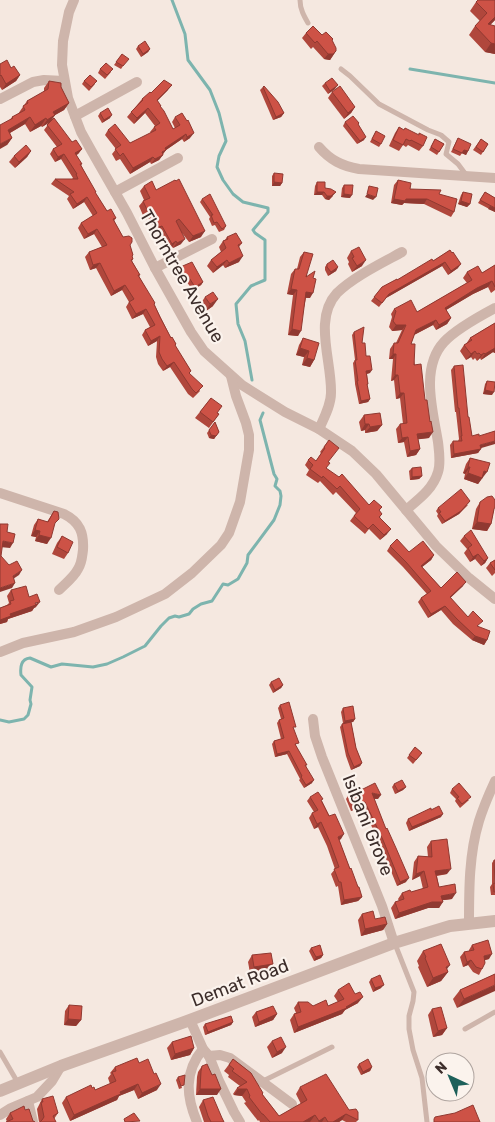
<svg xmlns="http://www.w3.org/2000/svg" width="495" height="1122" font-family="Rubik,sans-serif">
	<style>
		.lines { fill: none; stroke-linecap: round; stroke-linejoin: round }
		.stream { stroke: #7db4ae; stroke-width: 3 }
		.service { stroke: #ceb5ab; stroke-width: 5 }
		.minor { stroke: #ceb5ab; stroke-width: 10 }
		.tertiary { stroke: #ceb5ab; stroke-width: 12 }
		.wall { fill: #b0473c }
		.shaded-wall { fill: #903931 }
		.building { fill: #cd5246; stroke: #903931 }
		.labels { text-anchor: middle; dominant-baseline: central; stroke-width: 4.5; stroke-linejoin: round; paint-order: stroke }
		.street-label { font-size: 18px; fill: #3c2d2a; stroke: #fbf3ed }
	</style>
	<rect width="100%" height="100%" fill="#f5e8e0"/>
	<g class="lines">
		<!-- stream -->
		<g class="stream">
			<path d="M172,0L185,34L188,60L210,90L219,113L226,141L219,156L217,167L223,180L233,194L243,202L268,208V212L253,230L255,233L265,240V280L251,286L236,304L238,324L245,341L252,380"/>
			<path d="M410,69L495,83"/>
			<path d="M0,720L9,722L24,719L28,715L31,704L30,700L32,687L21,675C20,667 21,659 30,658L51,667L62,664L93,667L107,664L123,657L145,646L161,626L169,618L175,616L179,617L189,614L193,609L201,604L212,601L223,584L228,585L238,579L247,563L248,555L274,520L280,505L281,496L280,491L275,486L277,479L274,474L260,420L263,413"/>
		</g>
		<!-- service -->
		<g class="service">
			<path d="M300,0C300,9 304,16 308,23"/>
			<path d="M341,69L350,76L379,104L428,130L441,135L449,142L446,154L458,164L467,176"/>
			<path d="M395,944L414,992L413,1001L409,1016V1029L413,1050L422,1078L427,1122"/>
			<path d="M465,1029L495,1012"/>
			<path d="M0,1052L18,1083"/>
			<path d="M263,1081L332,1047"/>
		</g>
		<!-- minor -->
		<g class="minor">
			<path d="M74,0L69,12L63,41L62,65L68,98L81,132L91,150L127,213L155,268L191,332L204,351L242,385L285,412L319,429L352,451L376,474L436,546L469,578L495,599"/>
			<path d="M0,99L33,82L44,80L64,81"/>
			<path d="M75,116L137,82"/>
			<path d="M319,147C330,160 342,166 359,169L495,178"/>
			<path d="M115,192L178,158"/>
			<path d="M155,268L212,239"/>
			<path d="M319,429C324,418 331,405 331,393C332,361 313,319 337,293C353,277 382,263 402,252"/>
			<path d="M0,493L64,514C80,522 84,533 83,550C82,557 82,563 78,569C74,577 66,583 59,590"/>
			<path d="M406,510C419,499 433,489 438,472C441,463 439,451 438,442C433,411 420,368 444,342C455,330 480,316 495,308"/>
			<path d="M0,652L23,643L74,632L116,617L165,594L192,573L221,545L229,533L240,502L249,450V435L246,423L236,396L231,376"/>
			<path d="M313,719L315,736L322,757L382,906L394,943"/>
			<path d="M469,923C469,889 469,854 479,821C483,808 489,794 495,781"/>
			<path d="M190,1020L203,1049L209,1056L219,1081L234,1112L240,1122"/>
			<path d="M209,1056L220,1055L230,1058L292,1104"/>
			<path d="M28,1101L33,1122"/>
			<path d="M0,1115L11,1108L37,1097L52,1081L61,1066"/>
			<path d="M197,1122C186,1096 184,1072 203,1049"/>
		</g>
		<!-- tertiary -->
		<path class="tertiary" d="M0,1091L61,1066L190,1020L394,943L450,926L495,921"/>
	</g>
	<!-- wall -->
	<g class="wall">
		<path d="M495,0V20L490,25L495,26V54L485,52L469,35L475,26L480,21L470,11L476,2Z"/>
		<path d="M306,33L322,35L332,40L336,51L330,60L324,59L313,47L311,49L302,38Z"/>
		<path d="M138,46L150,49L148,52L141,57L136,49Z"/>
		<path d="M122,54L123,66L121,69L114,65Z"/>
		<path d="M0,64L11,68L20,75L16,81L2,90L0,87Z"/>
		<path d="M100,69L111,72L105,79L98,73Z"/>
		<path d="M49,81L61,87L69,103L64,110L55,115L51,121L72,142L82,149L78,154L76,155L82,164L81,165L95,193L107,211L116,218L114,221L123,237L130,245L133,255L132,257L133,259L132,261L140,275L139,276L154,304L171,338L176,344L175,346L191,371L189,373L200,391L193,398L188,394L170,367L163,371L158,364L156,357L157,341L148,346L142,335L145,330L150,327L143,314L132,319L126,307L129,302L122,290L111,296L96,268L90,270L85,257L89,252L102,247L94,234L84,239L78,228L81,223L93,216L84,202L73,209L67,199L69,196L51,184L55,179H72L73,178L61,159L55,162L50,154L53,149L57,147L44,130L50,122L42,127L41,126L30,132L25,124L10,133L12,138L7,145L10,120L12,117L18,114L27,101L44,92V88Z"/>
		<path d="M84,81L95,84L89,91L82,84Z"/>
		<path d="M325,83L335,89L328,94L322,86Z"/>
		<path d="M263,87L284,113L281,117L273,120L260,90Z"/>
		<path d="M168,90L157,101L173,129L175,128L172,122L175,117L190,138L184,142L182,139L166,150L159,160L151,164L150,162L130,174L120,159L116,161L112,154L116,149L105,135L108,130L130,143L151,133L150,132L155,126L145,113L134,124L127,117L142,99L151,93Z"/>
		<path d="M332,92L355,107L351,113L344,119L328,98Z"/>
		<path d="M100,113L110,118L102,123L98,116Z"/>
		<path d="M345,122L358,124L364,140L357,144L343,126Z"/>
		<path d="M399,127L423,146L419,151L408,145L406,147L403,145L399,151L389,146L395,133Z"/>
		<path d="M376,131L381,144L379,147L370,142Z"/>
		<path d="M458,138L468,151L466,155L462,153L460,156L451,152Z"/>
		<path d="M435,139L444,144L437,155L429,150Z"/>
		<path d="M481,139L488,144L481,155L473,150Z"/>
		<path d="M31,151L27,157L15,168L9,162L14,156Z"/>
		<path d="M274,173L282,183L280,186H272V176Z"/>
		<path d="M398,180L410,189L439,194L454,212L451,217L424,204L404,203L402,205L391,203L394,185Z"/>
		<path d="M317,182L325,188L333,196L329,200L325,199L322,195H314L315,186Z"/>
		<path d="M344,185L350,198L341,197L342,188Z"/>
		<path d="M144,186L156,190L201,237L189,242L182,233L181,244L173,248L172,247L168,249L158,231L155,233L149,218L145,220L139,206L144,200L140,191Z"/>
		<path d="M463,192L470,204L467,207L458,204L461,195Z"/>
		<path d="M485,192L495,198V212L478,203Z"/>
		<path d="M202,199L226,226L224,230L219,232L215,225L212,226L209,219L210,217L200,202Z"/>
		<path d="M227,237L242,243L239,247V262L225,268L223,265L213,273L207,266L211,260L221,252L219,247L223,241L225,240Z"/>
		<path d="M450,250L458,268L448,275L442,266L386,298L379,307L371,301L382,287L397,280L433,261Z"/>
		<path d="M351,251L362,266L352,272L348,264L349,262L347,258Z"/>
		<path d="M304,252L310,298H306L298,336L288,335L293,295L287,294L291,274L295,269H297L300,257Z"/>
		<path d="M327,264L338,267L336,271L328,276L325,270V267Z"/>
		<path d="M495,265V290L491,293L488,287L473,294L446,310L451,318L447,324L436,330L433,325L414,335L411,344L429,438L418,439L420,449L416,455L407,457L404,442L398,443L396,429L400,424H403L400,398L396,399L394,380L391,381L393,359H389L390,349L394,343H396L402,330L392,331L389,327L392,317L391,314L394,309L417,312L467,283L463,278L467,272L482,273Z"/>
		<path d="M178,268L203,282L201,285L193,290L185,280L181,282L176,271Z"/>
		<path d="M205,297L213,306L206,311L201,303Z"/>
		<path d="M495,323V353L493,352L481,360L480,358L477,361L475,358L473,360L471,357L466,360L460,351L464,345L466,344L470,338Z"/>
		<path d="M354,332L362,343L370,373L367,374L368,384L367,385L370,399L368,402L359,404L355,384V383L353,363L355,360L352,335Z"/>
		<path d="M303,338L314,360L310,367L302,365L304,357L296,355L299,345Z"/>
		<path d="M454,366L468,417L472,436L481,448L478,453L451,458L450,445L453,441H458L459,439L456,412H455L451,370Z"/>
		<path d="M487,381L492,395L483,394L485,384Z"/>
		<path d="M211,398L217,413L219,414L209,428L195,418Z"/>
		<path d="M364,415L382,425L377,431L365,433V430L361,431L359,422Z"/>
		<path d="M215,422L219,432L214,439L209,438L207,433Z"/>
		<path d="M329,440L328,462L326,468L369,505L382,507L379,511L382,514L380,517L387,534L380,540L369,529L365,534L350,521L356,513L336,492L333,495L320,481L318,483L306,475L309,470L305,465L308,460L316,461L321,453L320,452Z"/>
		<path d="M470,458L483,479L482,478L478,484L464,479L465,474L463,473L466,464Z"/>
		<path d="M412,468L422,476L419,479L410,480L409,471Z"/>
		<path d="M480,502L494,509L491,524L487,531L472,529L476,509Z"/>
		<path d="M468,505L459,514L442,524L437,516L438,514L436,511L438,508Z"/>
		<path d="M54,511V526L47,544L35,541L36,537L31,536L34,525L38,519L47,522Z"/>
		<path d="M62,536L68,553L64,559L52,554L57,543Z"/>
		<path d="M464,536L488,558L485,563L481,566L475,559L470,562L464,553L467,549L460,541Z"/>
		<path d="M390,546L409,552L434,555L431,560L422,567L441,588L463,586L450,598L468,617L478,627L487,640L484,645L472,640L453,624L441,610L428,618L418,602L421,598L427,594L403,567L387,551Z"/>
		<path d="M495,560V573L492,576L486,568L490,563Z"/>
		<path d="M11,590L29,597L36,607L34,608L32,611L8,619L7,622L0,624V608L7,605L9,603L7,596Z"/>
		<path d="M271,682L283,685L281,688L273,693L269,685Z"/>
		<path d="M280,705L294,730L296,746L306,766L312,783L304,788L299,780L300,779L287,754L275,757L272,744L274,741L281,739L277,723L279,720L281,719L278,708Z"/>
		<path d="M343,708L355,719L353,722H351L356,748L362,763L360,766L351,770L346,756L340,727L343,723L341,712Z"/>
		<path d="M415,747L422,753L413,764L407,758Z"/>
		<path d="M394,784L406,787L403,790L395,794L392,787Z"/>
		<path d="M363,789L378,799H374L406,882L397,886L380,844L362,806L351,811L346,799L349,794Z"/>
		<path d="M452,789L469,800L460,808L455,801L456,799L450,793Z"/>
		<path d="M310,797L322,801L341,839L339,840L350,869L362,897L358,901L341,905L338,886L336,887L331,874L335,869L327,846L318,827L314,829L309,818L312,813L314,812L307,801Z"/>
		<path d="M431,810L441,817L409,831L406,823L408,819Z"/>
		<path d="M431,841L447,874L437,876L439,887L452,899L443,900L439,908H428L395,919L391,908L395,902L399,901L398,899L402,893L411,892L423,889L420,876L412,880L414,862L418,856L428,857L427,847Z"/>
		<path d="M494,860L495,895H491L490,887L492,884V863Z"/>
		<path d="M362,914L375,919L387,924L383,930L361,936L358,920Z"/>
		<path d="M472,945L489,959L485,960L482,969L479,975L473,972L468,965L463,967L460,957L464,952L469,951V950Z"/>
		<path d="M311,948L323,955L321,958L314,961L309,951Z"/>
		<path d="M423,951L447,969L448,972L441,981L427,987L418,967L419,966L417,961Z"/>
		<path d="M252,955L273,964L268,970L250,973L248,962Z"/>
		<path d="M495,974L457,1008L453,999L460,990Z"/>
		<path d="M371,979L381,988L373,992L369,982Z"/>
		<path d="M338,990L358,1003L345,1010L342,1014L294,1033L290,1020L294,1014L296,1013L294,1008L298,1002L313,1006H328L338,1002L334,996Z"/>
		<path d="M69,1005L81,1020L76,1026L64,1025L65,1011Z"/>
		<path d="M432,1009L447,1028L442,1035L433,1037L428,1015Z"/>
		<path d="M256,1012L277,1014L273,1020L255,1027L252,1017Z"/>
		<path d="M233,1022L231,1025L205,1035L203,1027L205,1024Z"/>
		<path d="M272,1041L282,1053L272,1058L267,1047Z"/>
		<path d="M172,1042L194,1048L190,1055L171,1060L167,1048Z"/>
		<path d="M233,1059L251,1073L262,1094L279,1116L301,1104L296,1094L300,1087L349,1110L358,1120L356,1122H346L342,1120L339,1122H260L259,1120L258,1121L244,1103L246,1102L242,1096L234,1095L233,1094L237,1088L240,1086L228,1077L229,1075L224,1071Z"/>
		<path d="M139,1063L157,1090L138,1099L134,1090L119,1096L117,1100L112,1102L70,1121L62,1103L66,1097L92,1088L95,1090L110,1084L108,1078L111,1074L110,1073L115,1067Z"/>
		<path d="M359,1064L372,1067L370,1071L361,1075L357,1067Z"/>
		<path d="M202,1066L217,1095H196L197,1077L198,1072Z"/>
		<path d="M178,1077L182,1088L179,1089L176,1080Z"/>
		<path d="M42,1099L58,1113L54,1119L39,1122L37,1109Z"/>
		<path d="M203,1100L222,1118L224,1122H204L199,1107Z"/>
		<path d="M25,1110L33,1121L7,1122L6,1119L10,1113Z"/>
	</g>
	<!-- shaded-wall -->
	<g class="shaded-wall">
		<path d="M495,17V20L482,33L488,24Z"/>
		<path d="M491,43L495,44V54L485,52Z"/>
		<path d="M150,49L148,52L141,57L143,54Z"/>
		<path d="M336,51L330,60L324,59L328,54Z"/>
		<path d="M20,75L16,81L2,90L6,84Z"/>
		<path d="M172,85L168,90L153,105L157,100Z"/>
		<path d="M338,85L335,89L328,94L330,91Z"/>
		<path d="M69,103L64,110L48,119L53,112Z"/>
		<path d="M355,107L351,113L344,119L348,113Z"/>
		<path d="M148,108L145,113L134,124L137,118Z"/>
		<path d="M284,113L281,117L273,120L276,117Z"/>
		<path d="M55,115L50,122L42,127L47,120Z"/>
		<path d="M112,115L110,118L102,123L104,120Z"/>
		<path d="M30,117L25,124L3,137L8,130Z"/>
		<path d="M46,118L41,126L30,132L35,125Z"/>
		<path d="M194,133L190,138L184,142L187,137Z"/>
		<path d="M186,134L182,139L166,150L162,155L158,157L165,148Z"/>
		<path d="M366,137L364,140L357,144L360,141Z"/>
		<path d="M12,138L7,145L0,149V144Z"/>
		<path d="M82,149L78,154L71,158L75,153Z"/>
		<path d="M464,150L468,151L466,155L461,153Z"/>
		<path d="M31,151L27,157L15,168L19,162Z"/>
		<path d="M64,154L61,159L55,162L58,157Z"/>
		<path d="M163,155L159,160L151,164L155,159Z"/>
		<path d="M153,157L150,162L130,174L133,168Z"/>
		<path d="M274,182L282,183L280,186H272Z"/>
		<path d="M317,192H324L322,195H314Z"/>
		<path d="M336,192L329,200L325,199L327,196Z"/>
		<path d="M344,194L352,195L350,198L341,197Z"/>
		<path d="M367,194L376,197L373,200L365,197Z"/>
		<path d="M87,197L84,202L73,209L77,204Z"/>
		<path d="M394,199H427L424,204L404,203L402,205L391,203Z"/>
		<path d="M461,201L470,204L467,207L458,204Z"/>
		<path d="M490,206L495,208V212L488,209Z"/>
		<path d="M153,213L149,218L145,220L149,214Z"/>
		<path d="M162,226L158,231L155,233L159,227Z"/>
		<path d="M97,229L94,234L84,239L88,234Z"/>
		<path d="M205,231L201,237L189,242L193,236Z"/>
		<path d="M185,239L181,244L173,248L177,243Z"/>
		<path d="M176,241L172,247L168,249L172,244Z"/>
		<path d="M243,256L239,262L225,268L229,263Z"/>
		<path d="M227,260L223,265L213,273L217,267Z"/>
		<path d="M366,260L362,266L352,272L357,266Z"/>
		<path d="M445,262L442,266L386,298L379,307L389,294Z"/>
		<path d="M100,263L96,268L90,270L93,265Z"/>
		<path d="M461,264L458,268L448,275L451,271Z"/>
		<path d="M338,267L336,271L328,276L331,272Z"/>
		<path d="M188,276L185,280L181,282L183,279Z"/>
		<path d="M492,281L488,287L473,294L441,313L445,308L477,288Z"/>
		<path d="M203,282L201,285L193,290L195,287Z"/>
		<path d="M125,285L122,290L111,296L114,291Z"/>
		<path d="M291,289L297,290L293,295L287,294Z"/>
		<path d="M306,292L313,293L310,298L303,297Z"/>
		<path d="M218,299L213,306L206,311L210,304Z"/>
		<path d="M146,309L143,314L132,319L136,314Z"/>
		<path d="M451,318L447,324L436,330L439,325Z"/>
		<path d="M436,320L433,325L412,336L416,330Z"/>
		<path d="M396,325H406L402,330L392,331Z"/>
		<path d="M292,329L301,331L298,336L288,335Z"/>
		<path d="M160,336L157,341L148,346L151,341Z"/>
		<path d="M300,348L309,351L304,357L296,355Z"/>
		<path d="M495,348V353L493,352L481,360L485,354Z"/>
		<path d="M475,351L471,357L466,360L471,354Z"/>
		<path d="M484,353L480,358L477,361L481,355Z"/>
		<path d="M393,354H396L393,359H389Z"/>
		<path d="M307,358L314,360L310,367L302,365Z"/>
		<path d="M174,362L170,367L163,371L167,366Z"/>
		<path d="M372,370L370,373L364,374L366,371Z"/>
		<path d="M395,375H398L394,380L391,381Z"/>
		<path d="M485,390L494,392L492,395L483,394Z"/>
		<path d="M400,393H404L400,398L396,399Z"/>
		<path d="M370,399L368,402L359,404L361,401Z"/>
		<path d="M365,424H369L365,430L361,431Z"/>
		<path d="M382,425L377,431L365,433L370,427Z"/>
		<path d="M433,432L429,438L413,440L417,434Z"/>
		<path d="M211,435L216,436L214,439L209,438Z"/>
		<path d="M408,437L404,442L398,443L402,438Z"/>
		<path d="M495,441V444L478,449L480,445Z"/>
		<path d="M420,449L416,455L407,457L410,451Z"/>
		<path d="M481,449L478,453L451,458L454,454Z"/>
		<path d="M468,467H470L465,474L463,473Z"/>
		<path d="M484,471L487,472L478,484L464,479L468,473Z"/>
		<path d="M422,476L419,479L410,480L412,477Z"/>
		<path d="M470,501L459,514L442,524L445,521Z"/>
		<path d="M477,522L491,524L487,531L472,529Z"/>
		<path d="M391,529L387,534L380,540L384,535Z"/>
		<path d="M35,530L40,531L36,537L31,536Z"/>
		<path d="M39,535L51,538L47,544L35,541Z"/>
		<path d="M3,541L13,543L10,548L0,547Z"/>
		<path d="M478,554L475,559L470,562L473,557Z"/>
		<path d="M434,555L431,560L417,571L421,566Z"/>
		<path d="M488,558L485,563L481,566L484,561Z"/>
		<path d="M22,570L19,575L10,581L13,576Z"/>
		<path d="M466,582L463,586L446,602L450,597Z"/>
		<path d="M15,583L12,588L0,592V588Z"/>
		<path d="M40,602L36,607L34,608L32,611L8,619L7,622L0,624V620L10,614Z"/>
		<path d="M445,606L441,610L428,618L431,614Z"/>
		<path d="M475,636L487,640L484,645L472,640Z"/>
		<path d="M283,685L281,688L273,693L275,690Z"/>
		<path d="M355,719L353,722L343,724L345,721Z"/>
		<path d="M289,751L287,754L275,757L277,754Z"/>
		<path d="M362,763L360,766L351,770L354,767Z"/>
		<path d="M314,780L312,783L304,788L306,785Z"/>
		<path d="M406,787L403,790L395,794L398,791Z"/>
		<path d="M372,793L381,795L378,799L369,798Z"/>
		<path d="M365,802L362,806L351,811L354,807Z"/>
		<path d="M443,814L441,817L409,831L412,827Z"/>
		<path d="M321,822L318,827L314,829L317,824Z"/>
		<path d="M344,834L341,839L335,842L338,837Z"/>
		<path d="M451,869L447,874L431,876L435,871Z"/>
		<path d="M424,871L420,876L412,880L416,874Z"/>
		<path d="M409,878L406,882L397,886L400,882Z"/>
		<path d="M456,893L452,899L437,901L441,896Z"/>
		<path d="M362,897L358,901L341,905L344,900Z"/>
		<path d="M432,902H443L439,908H428L395,919L399,913Z"/>
		<path d="M387,924L383,930L361,936L365,929Z"/>
		<path d="M492,954L489,959L481,961L484,956Z"/>
		<path d="M323,955L321,958L314,961L316,957Z"/>
		<path d="M471,960L468,965L463,967L467,962Z"/>
		<path d="M273,964L268,970L250,973L254,967Z"/>
		<path d="M450,965L444,973L448,972L441,981L427,987L433,978L446,967Z"/>
		<path d="M384,985L381,988L373,992L375,988Z"/>
		<path d="M495,985V991L457,1008L464,999Z"/>
		<path d="M363,997L358,1003L345,1010L342,1014L294,1033L298,1027L346,1007Z"/>
		<path d="M277,1014L273,1020L255,1027L259,1022Z"/>
		<path d="M68,1019L81,1020L76,1026L64,1025Z"/>
		<path d="M233,1022L231,1025L205,1035L208,1032Z"/>
		<path d="M447,1028L442,1035L433,1037L438,1031Z"/>
		<path d="M286,1047L282,1053L272,1058L277,1052Z"/>
		<path d="M194,1048L190,1055L171,1060L175,1054Z"/>
		<path d="M372,1067L370,1071L361,1075L363,1072Z"/>
		<path d="M138,1084L134,1090L119,1096L117,1100L70,1121L74,1115L120,1092Z"/>
		<path d="M161,1084L157,1090L138,1099L142,1093Z"/>
		<path d="M200,1089H221L217,1095H196Z"/>
		<path d="M238,1089H247L242,1096L234,1095Z"/>
		<path d="M346,1114L342,1120L339,1122H333Z"/>
		<path d="M315,1115L310,1122H303Z"/>
		<path d="M325,1117L322,1122H318L319,1121Z"/>
	</g>
	<!-- building -->
	<g class="building">
		<path d="M478,0H495V17L488,24L495,26V44L491,43L475,26L487,13L476,2Z"/>
		<path d="M313,26L322,35L326,32L333,39L332,40L336,48V51L333,54H328L317,41L315,43L306,33Z"/>
		<path d="M145,41L150,49L143,54L138,46Z"/>
		<path d="M122,54L129,59L123,66L116,62Z"/>
		<path d="M7,60L11,68L14,66L20,75L6,84L1,75L0,76V64Z"/>
		<path d="M106,63L113,69L107,75L100,69Z"/>
		<path d="M90,75L97,81L91,87L84,81Z"/>
		<path d="M332,78L338,85L330,91L325,83Z"/>
		<path d="M164,80L172,85L157,100L161,106H160L164,111L173,129L180,125L175,117L182,113L187,121L188,120L194,133L187,137L186,134L165,148L166,150L162,152L163,155L155,159L153,157L133,168L123,153L120,156L115,149L121,145L108,130L115,124L130,143L156,130L154,127L160,123L148,108L137,118L131,112L143,100L142,99L150,92L151,93Z"/>
		<path d="M49,81L61,83V87L69,103L53,112L55,115L47,120L46,118L35,125L30,117L8,130L12,138L0,144V125L13,118L12,117L25,110L23,106L28,103L27,101L48,89Z"/>
		<path d="M264,86L278,102L284,113L276,117L263,87Z"/>
		<path d="M340,86L355,107L348,113L332,92Z"/>
		<path d="M108,108L112,115L104,120L100,113Z"/>
		<path d="M353,116L359,123L358,124L366,137L360,141L345,122Z"/>
		<path d="M54,118L72,142L76,140L82,149L75,153L82,164H80L96,192H95L107,211L111,209L116,218L113,219L123,237L129,236L132,238V242L130,245L133,255L132,256L133,259L131,260L140,275H138L155,303L154,304L160,317L171,338L172,337L176,344L175,345L191,371L189,373L203,386L196,393L192,389L174,362L167,366L162,359L159,352L160,336L151,341L145,330L155,325L146,309L136,314L129,302L134,299L125,285L114,291L100,263L93,265L89,252L107,245L97,229L88,234L81,223L97,213L87,197L77,204L70,194L74,192L55,179H78L76,174H77L64,154L58,157L53,149L62,144L47,125Z"/>
		<path d="M399,127L404,130L405,128L419,135V133L427,137L423,146L411,140L410,141L406,139L403,145L393,140Z"/>
		<path d="M376,131L385,136L381,144L372,139Z"/>
		<path d="M458,138L471,144L468,151L464,150L462,153L453,149Z"/>
		<path d="M435,139L444,144L439,152L431,147Z"/>
		<path d="M481,139L488,144L483,152L476,147Z"/>
		<path d="M26,145L31,151L19,162L14,156Z"/>
		<path d="M274,173L283,174L282,183L274,182Z"/>
		<path d="M179,179L205,231L193,236L179,219L176,221L185,239L177,243L176,241L172,244L162,226L159,227L153,213L149,214L143,201L150,198L144,186L152,181L156,190L175,180L176,181Z"/>
		<path d="M398,180L411,183L410,189L441,190L439,194L457,199L454,212L427,199H406L405,201L394,199Z"/>
		<path d="M317,182H325V188L331,189L336,192L331,196H327L324,192H317Z"/>
		<path d="M344,185H353L352,195L344,194Z"/>
		<path d="M369,186L378,188L376,197L367,194Z"/>
		<path d="M463,192L472,194L470,204L461,201Z"/>
		<path d="M485,192L495,198V208L480,200Z"/>
		<path d="M210,194L226,226L222,229L217,222L214,223L211,215H213L202,199Z"/>
		<path d="M236,233L242,243L238,245L243,256L229,263L227,260L217,267L211,260L226,248L223,241L228,239L227,237Z"/>
		<path d="M359,247L366,260L357,266L352,258L354,257L351,251Z"/>
		<path d="M450,250L452,253L453,252L461,264L451,271L445,262L389,294L382,303L374,297L382,287L397,279V280L432,259L433,261Z"/>
		<path d="M304,252L313,254L306,277L315,271L313,278L316,279L313,293L306,292L301,331L292,329L297,290L291,289L295,269H299Z"/>
		<path d="M333,260L338,267L331,272L327,267V264Z"/>
		<path d="M192,262L203,282L195,287L188,276L183,279L178,268Z"/>
		<path d="M495,265V287L492,281L477,288L445,308L451,318L439,325L436,320L416,330L411,344H415L414,365L421,364L425,400H427L430,422L431,421L433,432L417,434L420,449L410,451L408,437L402,438L400,424L407,423L404,393H400L398,375H395L396,354H393L394,343H398L406,325H396L393,321L396,311L394,309L411,300L417,312L472,280L467,272L478,266L482,273Z"/>
		<path d="M213,292L218,299L210,304L205,297Z"/>
		<path d="M495,323V348L485,354L484,353L481,355L479,353L477,354L475,351L471,354L464,345L472,340L470,338Z"/>
		<path d="M364,327L362,343H365L366,356H370L372,370L366,371L368,384H367L370,399L361,401L357,381H358L355,360H357L354,332Z"/>
		<path d="M303,338L319,343L314,360L307,358L309,351L300,348Z"/>
		<path d="M463,365L468,417H469L472,436L479,434V436L495,431V441L480,445L481,449L454,454L453,441H462L461,436H462L459,408H458L454,366Z"/>
		<path d="M487,381L495,382L494,392L485,390Z"/>
		<path d="M211,398L222,406L217,413L219,414L213,422L200,412Z"/>
		<path d="M380,413L382,425L370,427L369,424H365L364,415Z"/>
		<path d="M215,422L219,432L216,436L211,435L209,430Z"/>
		<path d="M329,440L339,448L328,462L330,463L326,468L339,477L342,474L369,505L374,500L382,507L379,510L382,514L379,517L391,529L384,535L373,524L368,529L354,516L360,509L340,486L337,489L323,476L322,478L310,469L313,465L308,460L311,457L316,461L325,448L324,447Z"/>
		<path d="M470,458L490,463L487,472L484,471L482,478L468,473L470,467H468Z"/>
		<path d="M421,467L422,476L412,477V468Z"/>
		<path d="M461,489L470,501L461,511L445,521L439,513L441,512L438,508Z"/>
		<path d="M492,496L495,500V507L494,509L491,524L477,522L480,502L487,497Z"/>
		<path d="M54,511L58,512L59,519L55,523L51,538L39,535L40,531L35,530L38,519L48,522Z"/>
		<path d="M0,524H8L7,532L15,534L13,543L3,541L1,556L9,565L17,561L22,570L13,576L15,583L0,588Z"/>
		<path d="M471,530L488,558L484,561L478,554L473,557L468,548L472,545L464,536Z"/>
		<path d="M62,536L73,542L68,553L57,547Z"/>
		<path d="M397,539L409,552L423,541L434,555L421,566L441,588L457,572L466,582L450,597L468,617L473,611L483,621L477,626L490,631L487,640L475,636L457,619L445,606L431,614L421,598L431,591L406,562L390,546Z"/>
		<path d="M495,560V570L490,563Z"/>
		<path d="M26,586L29,597L37,594L40,602L35,603L36,605L10,614L11,616L0,620V608L11,604L10,601L14,600L11,590Z"/>
		<path d="M279,678L283,685L275,690L271,682Z"/>
		<path d="M289,702L296,727H293L299,743L295,744L307,765H305L314,780L306,785L301,777L302,776L289,751L277,754L274,741L284,738L279,720L284,718L280,705Z"/>
		<path d="M353,706L355,719L345,721L343,708Z"/>
		<path d="M351,722L356,748L362,763L354,767L348,753L342,724Z"/>
		<path d="M415,747L422,753L416,760L409,755Z"/>
		<path d="M402,780L406,787L398,791L394,784Z"/>
		<path d="M375,783L381,795L372,793L386,829L387,828L396,848L409,878L400,882L383,840L365,802L354,807L349,794L362,788L363,789Z"/>
		<path d="M459,783L471,797L462,804L457,798L459,797L452,789Z"/>
		<path d="M318,792L323,799L321,800L329,816L335,814L344,834L338,837L350,869L351,868L358,887H359L362,897L344,900L341,882H339L334,869L339,867L330,842L321,822L317,824L312,813L318,810L310,797Z"/>
		<path d="M439,806L443,814L412,827L408,819L431,808V810Z"/>
		<path d="M447,839L451,869L435,871L439,887L455,884L456,893L441,896L443,902H432L399,913L395,902L404,899L402,893L410,890L411,892L428,887L424,871L416,874L418,856L432,857L431,841Z"/>
		<path d="M494,860H495V892H494L493,884L495,883Z"/>
		<path d="M373,911L375,919L385,917L387,924L365,929L362,914Z"/>
		<path d="M488,940L492,954L484,956L485,963L482,969L476,967L471,960L467,962L464,952L474,950L472,945Z"/>
		<path d="M441,944L450,965L446,967L448,972L433,978L425,958L426,957L423,951Z"/>
		<path d="M320,945L323,955L316,957L311,948Z"/>
		<path d="M271,953L273,964L254,967L252,955Z"/>
		<path d="M495,974V985L464,999L460,990Z"/>
		<path d="M380,975L384,985L375,988L371,979Z"/>
		<path d="M349,983L355,994L360,992L363,997L346,1007L347,1008L298,1027L294,1014L301,1012L298,1002H308L313,1006L326,1000L328,1006L344,999L338,990Z"/>
		<path d="M69,1005L82,1006L81,1020L68,1019Z"/>
		<path d="M273,1006L277,1014L259,1022L256,1012Z"/>
		<path d="M441,1007L447,1028L438,1031L432,1009Z"/>
		<path d="M231,1016L233,1022L208,1032L205,1024Z"/>
		<path d="M191,1036L194,1048L175,1054L172,1042Z"/>
		<path d="M281,1037L286,1047L277,1052L272,1041Z"/>
		<path d="M137,1058L139,1063L148,1059L154,1074L156,1073L161,1084L142,1093L138,1084L120,1092L121,1094L116,1096L74,1115L66,1097L91,1085L92,1088L94,1087L95,1090L116,1081L112,1072L116,1071L115,1067Z"/>
		<path d="M233,1059L251,1073L263,1093L262,1094L279,1116L307,1100L300,1087L326,1074L349,1110L356,1109L358,1112V1120L346,1114L333,1122H328L325,1117L319,1121L315,1115L303,1122H270L263,1114H262L249,1097L250,1096L247,1089H238L237,1088L247,1082L232,1071L234,1069L229,1065Z"/>
		<path d="M368,1059L372,1067L363,1072L359,1064Z"/>
		<path d="M207,1064L212,1075L215,1074L221,1089H200L201,1071L202,1066Z"/>
		<path d="M185,1075L184,1085L181,1086L178,1077Z"/>
		<path d="M53,1096L58,1113L53,1116L56,1122H40L42,1120L44,1117L41,1102H43L42,1099Z"/>
		<path d="M213,1097L222,1118L224,1122H211L208,1116L203,1100Z"/>
		<path d="M473,1105L480,1122H434V1119L435,1117L455,1113Z"/>
		<path d="M24,1106L25,1110L29,1109L33,1121L35,1122H6L13,1119L10,1113Z"/>
		<path d="M134,1113L140,1121L125,1122L124,1119Z"/>
	</g>
	<g class="labels">
		<!-- street labels -->
		<g class="street-label">
			<text transform="translate(182 276) rotate(60)">Thorntree Avenue</text>
			<text transform="translate(368 825) rotate(68)">Isibani Grove</text>
			<text transform="translate(240 983) rotate(-21)">Demat Road</text>
		</g>
	</g>
	<!-- north arrow -->
	<g transform="translate(450 1077) rotate(316)"><circle r="24" fill="#fbf3ed" stroke="#afa49f"/>
	<path d="M0-4L9 19L0 12L-9 19Z" fill="#1d605a"/>
	<text y="-8" font-size="14" font-weight="bold" text-anchor="middle" fill="#3c2d2a">N</text>
	</g>
</svg>
